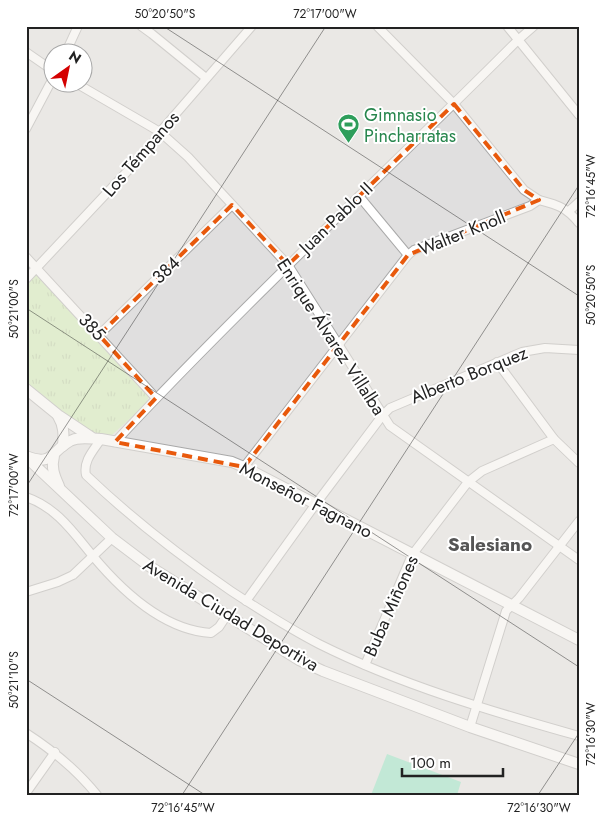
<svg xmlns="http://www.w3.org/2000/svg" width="605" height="821" font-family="Jost,sans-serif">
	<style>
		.residential { fill: #e0dfdf; fill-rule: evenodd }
		.grass { fill: url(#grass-tufts) }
		.pitch { fill: #88e0be }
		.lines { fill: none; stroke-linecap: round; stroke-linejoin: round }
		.minor-casing { stroke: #a9a9a9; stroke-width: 10 }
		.tertiary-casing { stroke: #a9a9a9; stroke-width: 12 }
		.minor { stroke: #fff; stroke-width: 8 }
		.tertiary { stroke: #fff; stroke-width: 10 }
		.marked { fill: none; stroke: #e8590c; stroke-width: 4; stroke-dasharray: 10 6; stroke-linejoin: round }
		.ticks { fill: none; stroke: #222; stroke-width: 1; stroke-opacity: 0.45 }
		.labels { text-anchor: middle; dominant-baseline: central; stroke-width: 4; stroke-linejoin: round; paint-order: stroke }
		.leisure-label { font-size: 18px; fill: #27864d; stroke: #fff; text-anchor: start }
		.street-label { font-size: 18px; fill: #222; stroke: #fff }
		.neighbourhood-label { font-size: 19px; font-weight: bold; fill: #555; stroke: #fff }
		.neatline { fill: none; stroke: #222; stroke-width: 2 }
		.ticks-label { font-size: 12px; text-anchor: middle; fill: #222 }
	</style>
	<defs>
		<pattern id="grass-tufts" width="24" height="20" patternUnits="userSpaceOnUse" patternTransform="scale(1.25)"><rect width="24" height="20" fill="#cdebb0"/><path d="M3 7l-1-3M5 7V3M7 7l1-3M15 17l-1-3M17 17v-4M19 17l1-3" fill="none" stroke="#b0c997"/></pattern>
	</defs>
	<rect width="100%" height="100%" fill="#f2efe9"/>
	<!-- residential -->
	<path class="residential" d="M26,26H579V795H26ZM52,52H82V82H52Z"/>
	<!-- grass -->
	<path class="grass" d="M36,275L149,396L146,404L112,435C79,436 50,402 26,382V284Z"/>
	<!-- pitch -->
	<path class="pitch" d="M387,754L461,782L457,795H371Z"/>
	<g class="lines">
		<defs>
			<g id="minor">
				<path d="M141,26L152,34L206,78"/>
				<path d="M377,26L454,104L524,190L539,200"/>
				<path d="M507,26L579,115"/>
				<path d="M26,52L52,70"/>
				<path d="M66,52L78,26"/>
				<path d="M74,82L160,132L188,157L288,265L390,426L579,560"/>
				<path d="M26,129L52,80"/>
				<path d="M359,196L408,255"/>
				<path d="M569,211L579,202"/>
				<path d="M26,257L156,398"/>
				<path d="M26,279L151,146L160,132L252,26"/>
				<path d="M99,335L232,205"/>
				<path d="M497,362L554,439L579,463"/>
				<path d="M101,439C93,451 83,461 86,475C131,518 180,556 231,591C260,610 288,628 319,644C401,685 490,711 579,736"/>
				<path d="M115,442C245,303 384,174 518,40L534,26"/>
				<path d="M244,467L408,255L414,250L530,206L539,200C558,205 566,207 579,223"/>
				<path d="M26,497C56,507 73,532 92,555C121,590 163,630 211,633L219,627L227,615"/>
				<path d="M26,592L58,582L73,575L112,538"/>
				<path d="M246,601L315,505L382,416L390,408L522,352L545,348L579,350"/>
				<path d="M365,665L412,555L468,482L482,471L554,439"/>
				<path d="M470,727L506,611L519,598L579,521"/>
				<path d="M26,733C54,751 76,769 97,795"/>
				<path d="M26,793L55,752"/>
			</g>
			<g id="tertiary">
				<path d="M26,389L58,415L91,437"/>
				<path d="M58,416C64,426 64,434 63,446"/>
				<path d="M26,456C53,467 51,451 70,441C79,436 91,439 101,439L232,462L244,467L579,640"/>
				<path d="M54,456C51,467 54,475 59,486"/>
				<path d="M26,457L112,538L149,566L299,660L323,671L470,727L579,764"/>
			</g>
		</defs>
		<!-- minor casing -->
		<use href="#minor" class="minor-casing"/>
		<!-- tertiary casing -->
		<use href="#tertiary" class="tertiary-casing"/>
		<!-- minor -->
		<use href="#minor" class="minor"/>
		<!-- tertiary -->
		<use href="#tertiary" class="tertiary"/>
	</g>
	<!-- marked area -->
	<path d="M0 0H605V821H0ZM454,104L524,190L539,200L408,255L244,467L115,442L156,398L99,335L232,205L288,265Z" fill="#f2efe9" fill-opacity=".55" fill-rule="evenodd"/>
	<path class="marked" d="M454,104L524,190L539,200L408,255L244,467L115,442L156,398L99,335L232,205L288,265Z"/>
	<!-- ticks -->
	<path class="ticks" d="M163,26L579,296M26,308L579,667M26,487L326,26M26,679L205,795M182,795L579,185M538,795L579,733"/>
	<!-- icons -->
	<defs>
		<symbol id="stadium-pin" viewBox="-11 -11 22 30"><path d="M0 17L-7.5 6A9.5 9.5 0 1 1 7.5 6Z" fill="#2e9e5b" stroke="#fff"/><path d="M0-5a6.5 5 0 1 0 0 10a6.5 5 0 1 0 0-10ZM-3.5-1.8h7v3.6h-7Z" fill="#fff"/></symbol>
	</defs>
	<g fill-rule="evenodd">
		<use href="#stadium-pin" x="336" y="112" width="25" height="34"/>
	</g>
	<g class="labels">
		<!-- leisure labels -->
		<g class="leisure-label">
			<text x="364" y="115">Gimnasio<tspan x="364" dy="21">Pincharratas</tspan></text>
		</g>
		<!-- street labels -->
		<g class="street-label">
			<text transform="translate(141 154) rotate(-49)">Los Témpanos</text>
			<text transform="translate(336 218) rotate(-44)">Juan Pablo II</text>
			<text transform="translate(462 233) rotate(-22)">Walter Knoll</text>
			<text transform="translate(166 270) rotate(-44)">384</text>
			<text transform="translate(92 327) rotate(47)">385</text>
			<text transform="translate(331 337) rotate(57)">Enrique Álvarez Villalba</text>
			<text transform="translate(469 375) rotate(-22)">Alberto Borquez</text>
			<text transform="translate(306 500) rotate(27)">Monseñor Fagnano</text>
			<text transform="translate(391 606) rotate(-66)">Buba Miñones</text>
			<text transform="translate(231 615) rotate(31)">Avenida Ciudad Deportiva</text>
		</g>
		<!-- neighbourhood labels -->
		<g class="neighbourhood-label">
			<text x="490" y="544">Salesiano</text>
		</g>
	</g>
	<!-- border -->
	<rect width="605" height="821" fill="none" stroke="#ffffff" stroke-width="55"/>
	<!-- north arrow -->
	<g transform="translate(68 68) rotate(33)"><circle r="24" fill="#ffffff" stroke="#a7a7a7"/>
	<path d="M0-4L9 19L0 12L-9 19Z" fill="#d40000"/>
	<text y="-8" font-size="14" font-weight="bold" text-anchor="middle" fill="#222222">N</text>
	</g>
	<!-- scale -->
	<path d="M402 768v8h101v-8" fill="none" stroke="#222222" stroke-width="2.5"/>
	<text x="410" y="768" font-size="15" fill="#222222" stroke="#ffffff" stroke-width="4" paint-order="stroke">100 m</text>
	<rect x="28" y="28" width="550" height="766" class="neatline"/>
	<g class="ticks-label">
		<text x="165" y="18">50°20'50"S</text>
		<text x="325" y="18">72°17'00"W</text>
		<text transform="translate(591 186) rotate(-90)" y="4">72°16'45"W</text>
		<text transform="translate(591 295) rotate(-90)" y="4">50°20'50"S</text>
		<text transform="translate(14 309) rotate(-90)" y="4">50°21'00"S</text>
		<text transform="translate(14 485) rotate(-90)" y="4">72°17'00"W</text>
		<text transform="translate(14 680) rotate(-90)" y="4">50°21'10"S</text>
		<text transform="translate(591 734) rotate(-90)" y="4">72°16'30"W</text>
		<text x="183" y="812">72°16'45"W</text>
		<text x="539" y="812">72°16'30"W</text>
	</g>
</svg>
